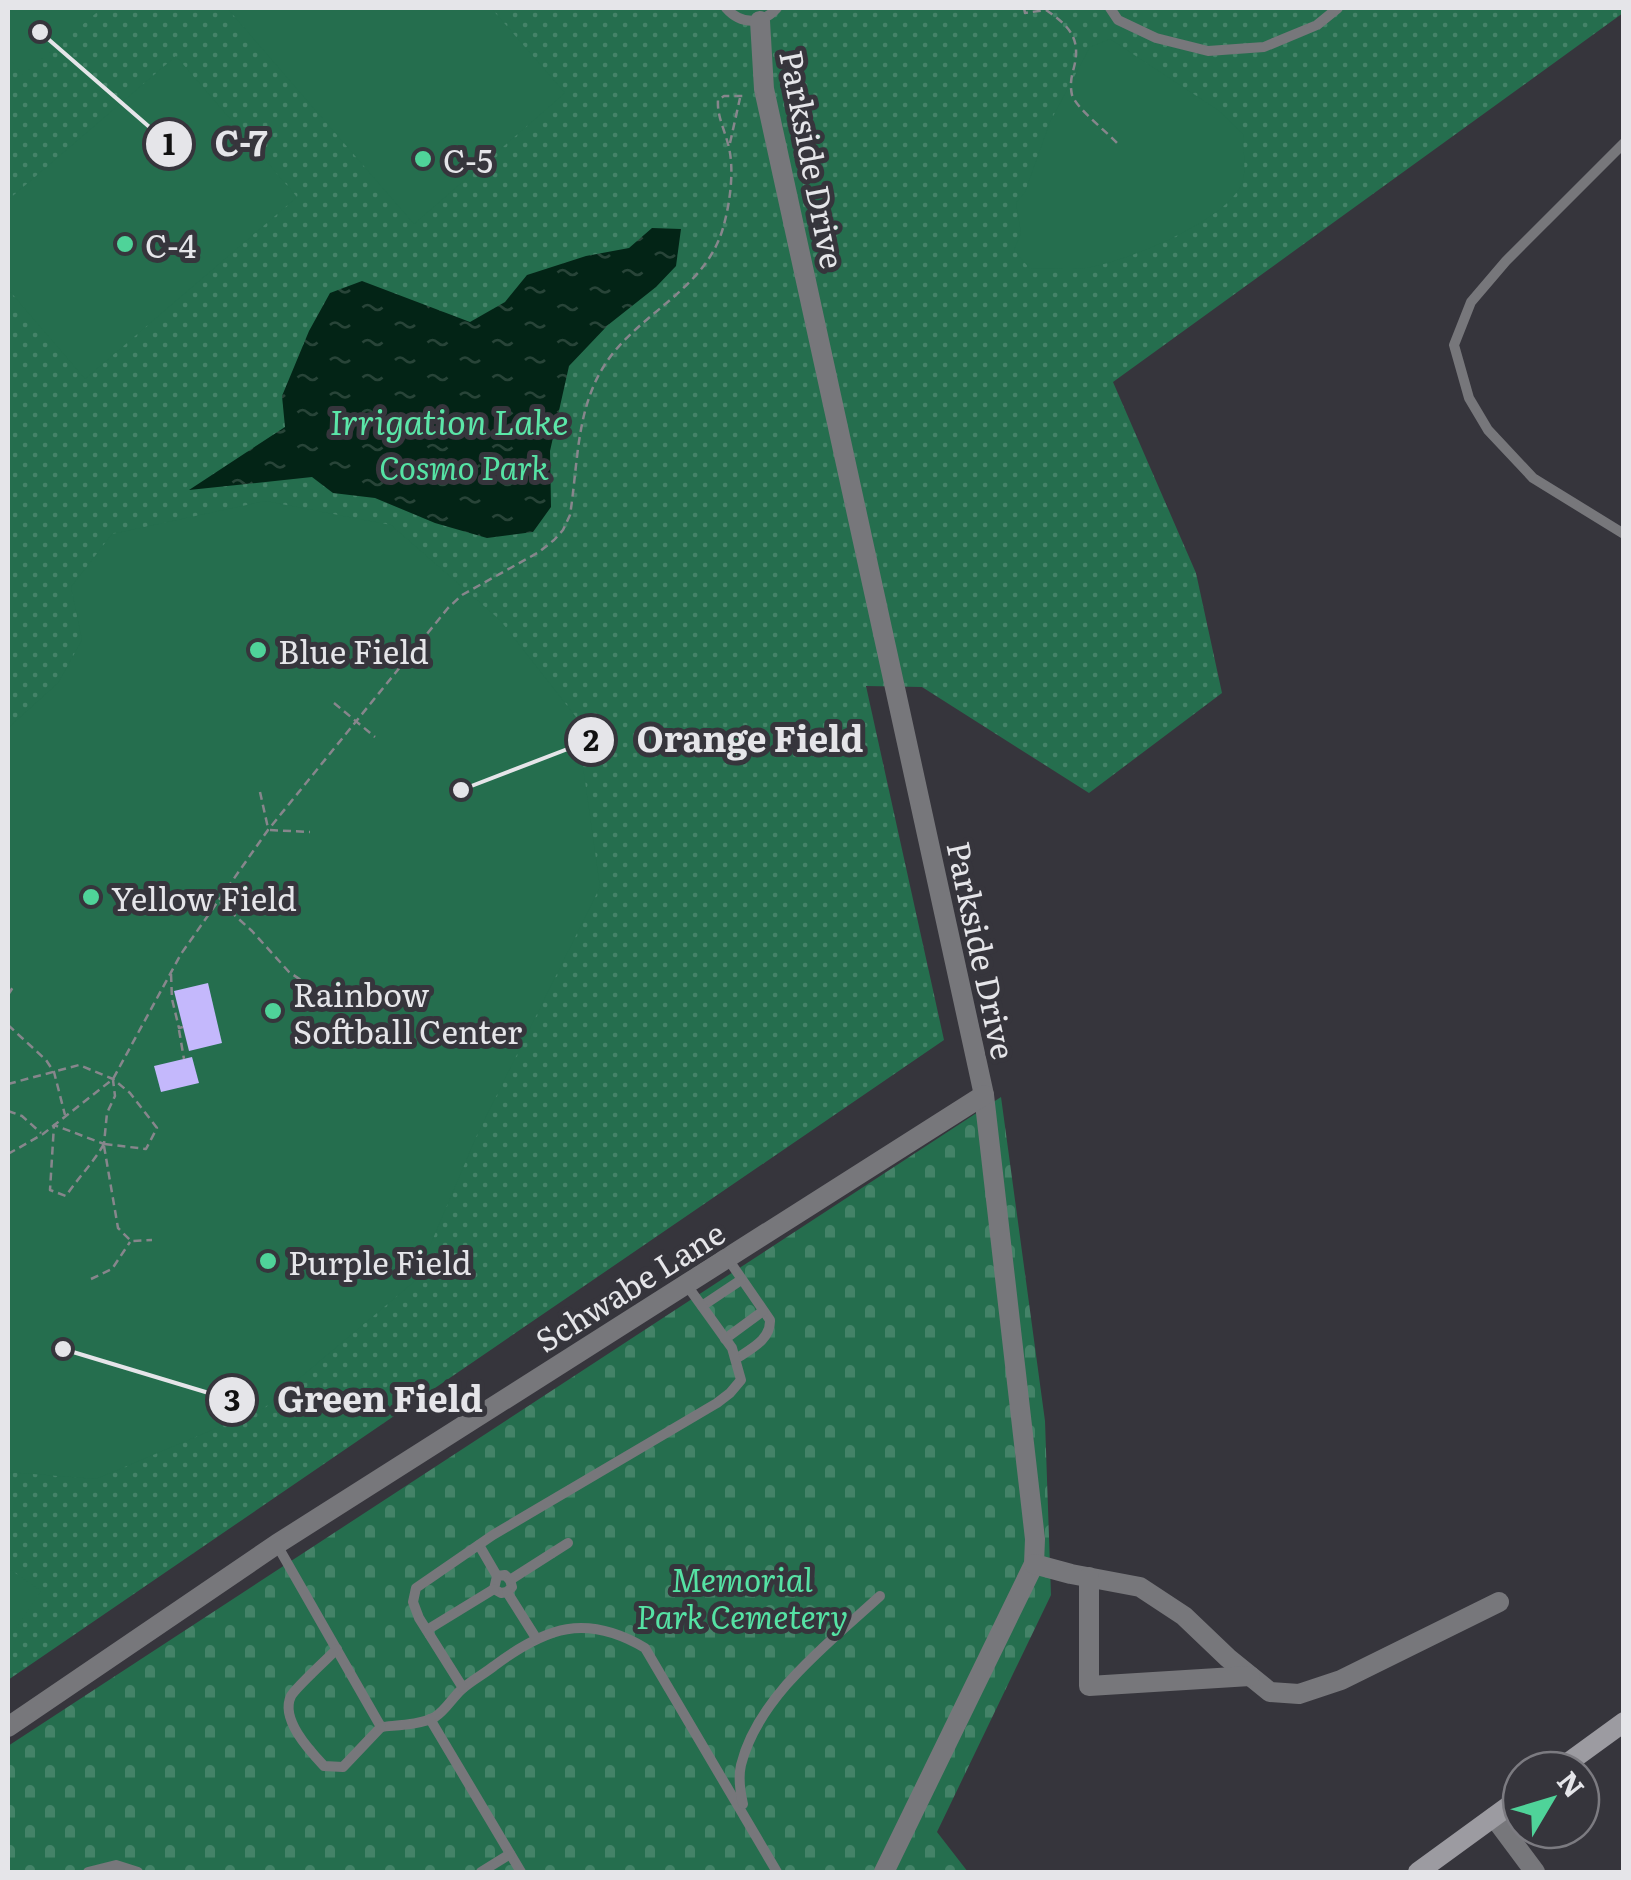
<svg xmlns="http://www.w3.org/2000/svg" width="1631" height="1880" font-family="Literata,serif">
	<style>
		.cemetery { fill: url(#cemetery-stones) }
		.park { fill: url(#park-dots) }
		.pitch { fill: #256e4e }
		.water { fill: url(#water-ripples) }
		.building { fill: #c4b8fc }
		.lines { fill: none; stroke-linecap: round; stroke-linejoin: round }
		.path { stroke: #87868c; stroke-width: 2.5; stroke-dasharray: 8 5; stroke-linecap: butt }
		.lane { stroke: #77777b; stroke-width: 10 }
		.street { stroke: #77777b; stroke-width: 20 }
		.secondary { stroke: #9c9ba1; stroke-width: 20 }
		.poi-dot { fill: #4fd399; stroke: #36353c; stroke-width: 4 }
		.labels { text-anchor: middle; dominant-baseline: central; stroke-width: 10; stroke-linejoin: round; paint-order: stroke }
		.poi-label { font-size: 32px; fill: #e5e5e9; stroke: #36353c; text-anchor: start }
		.street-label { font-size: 32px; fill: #e5e5e9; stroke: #36353c }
		.park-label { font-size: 32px; font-style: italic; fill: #55e2a4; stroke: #36353c }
		.water-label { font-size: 35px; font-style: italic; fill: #5be6a8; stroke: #36353c }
		.leader { fill: none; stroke: #e5e5e9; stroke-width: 4 }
		.callout-dot { fill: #e5e5e9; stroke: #36353c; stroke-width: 4 }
		.mark-label { font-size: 30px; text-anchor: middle; font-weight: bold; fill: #111 }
		.callout-label { font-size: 35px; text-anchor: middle; font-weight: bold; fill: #e5e5e9; stroke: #36353c; stroke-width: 10; stroke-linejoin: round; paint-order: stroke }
	</style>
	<defs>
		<pattern id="cemetery-stones" width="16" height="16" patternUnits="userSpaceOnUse" patternTransform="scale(2.5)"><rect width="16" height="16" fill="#256e4e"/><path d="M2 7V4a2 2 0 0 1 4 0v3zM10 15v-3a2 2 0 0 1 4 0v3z" fill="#448368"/></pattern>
		<pattern id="park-dots" width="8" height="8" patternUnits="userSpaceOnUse" patternTransform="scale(2.5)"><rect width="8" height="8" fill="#256e4e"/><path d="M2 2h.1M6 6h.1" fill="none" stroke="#448368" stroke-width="1.8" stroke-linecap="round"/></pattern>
		<pattern id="water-ripples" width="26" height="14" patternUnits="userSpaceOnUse" patternTransform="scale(2.5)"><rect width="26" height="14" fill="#032416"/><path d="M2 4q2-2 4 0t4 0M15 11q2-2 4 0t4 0" fill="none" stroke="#284438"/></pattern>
	</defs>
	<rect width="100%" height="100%" fill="#36353c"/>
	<!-- cemetery -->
	<path class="cemetery" d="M1001,1097L1045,1421L1051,1595L937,1832L968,1872H8V1746Z"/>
	<!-- park -->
	<path class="park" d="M8,8H1623V13L1113,382L1196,573L1222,693L1089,793L922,687L866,686L944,1040L8,1680Z"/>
	<!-- pitch -->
	<g class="pitch">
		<path d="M8,8H102L23,75L8,57Z"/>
		<path d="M227,8H491L565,93L414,224Z"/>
		<path d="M1110,39L1218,110L1243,134C1243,148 1246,167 1243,180C1232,220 1123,263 1085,268C1067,270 1048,268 1030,269L1014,250L1021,233L1016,203L1025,192L1050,122L1090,47Z"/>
		<path d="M176,56L297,197L85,379L8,289V200Z"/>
		<path d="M265,501L391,525L500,620L576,717L600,887L477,1135L415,1281L264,1408L96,1479L8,1472V728L58,683L82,640L71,587L112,534Z"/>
		<path d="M8,1568L41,1591L8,1640Z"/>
	</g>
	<!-- water -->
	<path class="water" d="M652,228L681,229L676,266L656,287L608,325L569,366L550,451L551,507L533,532L487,538L435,523L375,498L333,493L312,477L189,490L285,427L282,396L309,331L330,293L362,281L470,322L505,302L527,275L586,256L629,248Z"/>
	<!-- building -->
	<g class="building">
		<path d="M208,983L222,1043L189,1051L174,991Z"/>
		<path d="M192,1057L199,1083L161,1092L154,1066Z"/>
	</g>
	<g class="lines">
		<!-- path -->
		<g class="path">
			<path d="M1024,8L1025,13L1046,10C1071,27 1082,40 1073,71C1071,79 1070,86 1072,95C1078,110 1105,130 1117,143"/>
			<path d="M730,143L740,98"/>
			<path d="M334,703L375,737"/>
			<path d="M260,792L268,828"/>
			<path d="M270,830L310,832"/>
			<path d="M220,902L252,931L289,972L329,999"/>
			<path d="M171,974L172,999L179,1028L183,1027"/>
			<path d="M8,995L13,987"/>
			<path d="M8,1025L46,1060L54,1072L65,1115"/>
			<path d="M179,1030L184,1059"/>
			<path d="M8,1084L79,1065L113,1079L130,1093L157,1128L146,1149L104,1144"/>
			<path d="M8,1111L22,1116L41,1133"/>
			<path d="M104,1144C93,1163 78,1178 66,1196L50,1190L54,1125L104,1144L107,1113L115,1096L113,1080"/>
			<path d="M104,1146L118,1228L131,1241L152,1240"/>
			<path d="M8,1154L43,1134L113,1079L181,954L268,830L448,608L462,595L539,552L554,540L563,530L570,515C578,465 576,410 604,366C636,314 705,291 723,228C730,204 735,168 728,144C724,128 717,116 718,100L724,96H743"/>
			<path d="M91,1279L112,1269L130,1242"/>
		</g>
		<!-- lane -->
		<g class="lane">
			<path d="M726,8C741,25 762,25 777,8"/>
			<path d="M1110,8L1118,20L1156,38L1208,51L1264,47L1317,25L1338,8"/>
			<path d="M1624,143L1506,261L1471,302L1454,345L1469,398L1488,430L1533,478L1624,534"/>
			<path d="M728,1259L770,1320C771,1340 750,1349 736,1359"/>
			<path d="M702,1306L741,1280"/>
			<path d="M725,1339L763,1311"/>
			<path d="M277,1545L381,1727C398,1725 419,1725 435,1717C446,1710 452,1698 462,1689C472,1680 484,1674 494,1666C546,1627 586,1613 645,1648L777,1872"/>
			<path d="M479,1545L497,1576L505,1575L510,1580L512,1587L507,1592L501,1593L494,1589L497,1576"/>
			<path d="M510,1580L568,1543"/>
			<path d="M507,1592L536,1638"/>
			<path d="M427,1630L494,1589"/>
			<path d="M337,1649C327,1659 296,1687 291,1696C280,1719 309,1750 324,1766L343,1767L381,1727"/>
			<path d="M463,1688L419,1618L413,1602L416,1588L493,1535L717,1403L730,1393L741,1380L732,1348L686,1284"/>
			<path d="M430,1719L521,1872"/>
			<path d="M743,1804C740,1791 738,1778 741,1765C758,1696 830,1642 880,1596"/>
			<path d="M88,1872L116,1865L138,1872"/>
			<path d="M481,1872L510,1854"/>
		</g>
		<!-- street -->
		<g class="street">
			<path d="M760,21L764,89L984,1095L1035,1539L1034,1564L884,1872"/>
			<path d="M1034,1564L1071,1574L1140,1587L1184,1616L1228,1658L1270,1692L1299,1694L1341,1680L1499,1602"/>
			<path d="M1089,1577V1686L1250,1676"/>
			<path d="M8,1727L277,1544L984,1095"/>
			<path d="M1494,1817L1535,1872"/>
		</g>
		<!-- secondary -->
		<g class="secondary">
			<path d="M1558,1770L1624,1722"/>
			<path d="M1418,1872L1521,1797"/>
		</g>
	</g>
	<!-- markers -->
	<g class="poi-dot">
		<circle cx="423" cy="159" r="10"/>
		<circle cx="125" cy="244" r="10"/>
		<circle cx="258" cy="650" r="10"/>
		<circle cx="91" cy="897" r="10"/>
		<circle cx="273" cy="1011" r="10"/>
		<circle cx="268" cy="1261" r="10"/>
	</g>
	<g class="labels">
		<!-- poi labels -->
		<g class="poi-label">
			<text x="443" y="159">C-5</text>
			<text x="145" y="244">C-4</text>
			<text x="278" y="650">Blue Field</text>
			<text x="111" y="897">Yellow Field</text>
			<text x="293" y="993">Rainbow<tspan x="293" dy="37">Softball Center</tspan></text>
			<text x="288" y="1261">Purple Field</text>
		</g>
		<!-- street labels -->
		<g class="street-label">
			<text transform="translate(814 159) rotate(79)">Parkside Drive</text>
			<text transform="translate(983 950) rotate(78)">Parkside Drive</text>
			<text transform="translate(629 1285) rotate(-32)">Schwabe Lane</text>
		</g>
		<!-- park labels -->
		<g class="park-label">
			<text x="464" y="466">Cosmo Park</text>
			<text x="742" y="1578">Memorial<tspan x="742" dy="37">Park Cemetery</tspan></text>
		</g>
		<!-- water labels -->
		<g class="water-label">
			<text x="449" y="420">Irrigation Lake</text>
		</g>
	</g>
	<!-- callouts -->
	<path class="leader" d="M40 32L169 144M461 790L591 740M63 1349L232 1400"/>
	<g class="callout-dot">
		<circle cx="40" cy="32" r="10"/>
		<circle cx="461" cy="790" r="10"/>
		<circle cx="63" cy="1349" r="10"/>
		<circle cx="169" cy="144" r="25"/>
		<circle cx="591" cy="740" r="25"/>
		<circle cx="232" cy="1400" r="25"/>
	</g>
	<g class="mark-label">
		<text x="169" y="155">1</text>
		<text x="591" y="751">2</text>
		<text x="232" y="1411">3</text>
	</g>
	<g class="callout-label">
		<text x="241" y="156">C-7</text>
		<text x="750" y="752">Orange Field</text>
		<text x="380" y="1412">Green Field</text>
	</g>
	<!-- border -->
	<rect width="1631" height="1880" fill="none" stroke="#e5e5e9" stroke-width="20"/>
	<!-- north arrow -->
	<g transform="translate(1551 1800) rotate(52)"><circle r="48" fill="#36353c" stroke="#7c7b81" stroke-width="2.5"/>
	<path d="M0-8L18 38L0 25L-18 38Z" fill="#4fd399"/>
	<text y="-15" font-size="28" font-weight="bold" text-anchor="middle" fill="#e5e5e9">N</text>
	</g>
</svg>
